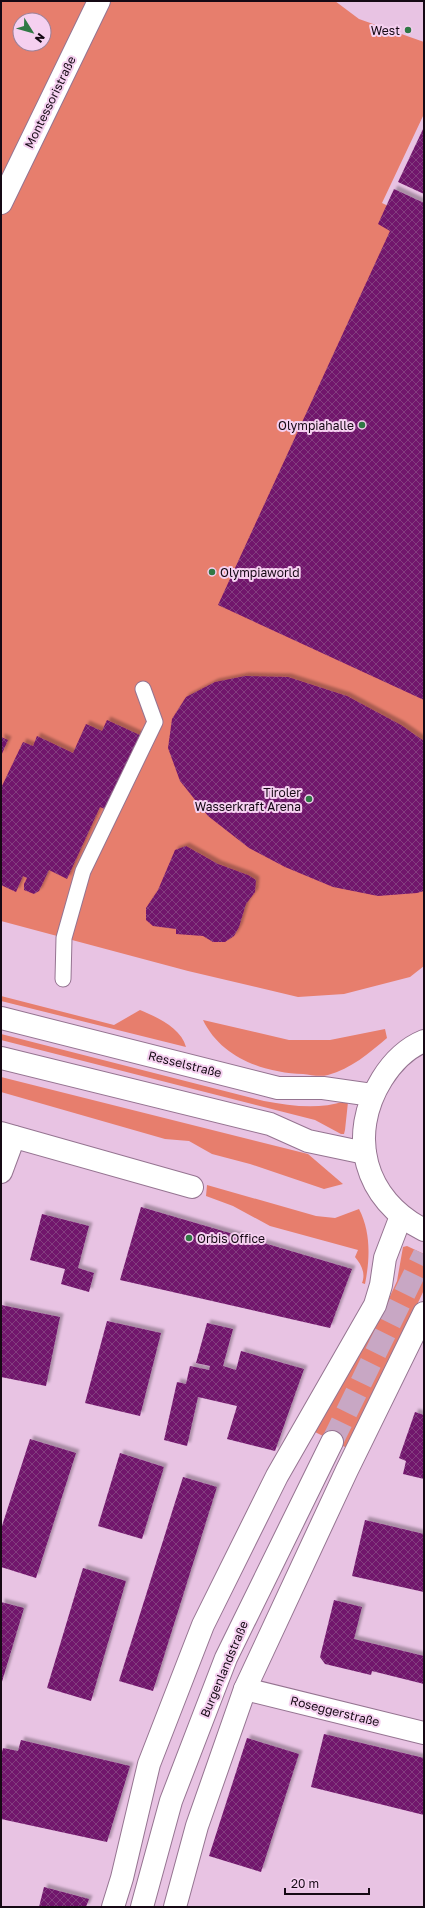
<svg xmlns="http://www.w3.org/2000/svg" width="425" height="1908" font-family="'Golos Text',sans-serif">
	<style>
		.grass { fill: #e77e6d; fill-rule: evenodd }
		.building { fill: url(#building-cross-hatch); filter: url(#shadow) }
		.lines { fill: none; stroke-linecap: round; stroke-linejoin: round }
		.primary-tunnel { stroke: #c8a7c4; stroke-width: 22; stroke-dasharray: 22 11; stroke-linecap: butt }
		.lane-casing { stroke: #957491; stroke-width: 17 }
		.street-casing { stroke: #957491; stroke-width: 24 }
		.primary-casing { stroke: #957491; stroke-width: 24 }
		.lane { stroke: #fff; stroke-width: 15 }
		.street { stroke: #fff; stroke-width: 22 }
		.primary { stroke: #fff; stroke-width: 22 }
		.poi-dot { fill: #307845; stroke: #f5d0f0; stroke-width: 1.5 }
		.labels { text-anchor: middle; dominant-baseline: central; stroke-width: 4; stroke-linejoin: round; paint-order: stroke }
		.poi-label { font-size: 12px; fill: #150914; stroke: #f5d0f0; text-anchor: end }
		.street-label { font-size: 12px; fill: #150914; stroke: #f5d0f0 }
	</style>
	<defs>
		<pattern id="building-cross-hatch" width="8" height="8" patternUnits="userSpaceOnUse"><rect width="8" height="8" fill="#71166c"/><path d="M0 0l8 8M0 8l8-8" fill="none" stroke="#833e7f"/></pattern>
		<filter id="shadow"><feDropShadow dx="3.5" dy="-3.5" stdDeviation="1" flood-color="#0004"/></filter>
	</defs>
	<rect width="100%" height="100%" fill="#e8c3e3"/>
	<!-- grass -->
	<g class="grass">
		<path d="M1,1H335L359,19L424,42V114L382,203L424,223V966L410,977L344,994L298,997L188,971L1,921ZM20,20H44V44H20Z"/>
		<path d="M1,996L114,1025L140,1010C157,1017 181,1028 186,1047L1,1001Z"/>
		<path d="M203,1020L289,1040H330L385,1029L387,1038C369,1053 351,1069 328,1075C320,1077 311,1075 303,1074C265,1073 221,1058 203,1020Z"/>
		<path d="M1,1034L264,1101C292,1106 318,1110 345,1101L348,1102L345,1130L344,1134H341L315,1120L1,1040Z"/>
		<path d="M1,1077L308,1154L343,1184L324,1189L250,1164L212,1154L189,1141L165,1139L1,1092Z"/>
		<path d="M207,1185L316,1216L335,1218L359,1209C371,1232 370,1259 365,1284L362,1283C366,1273 361,1264 355,1257L358,1250L270,1226L233,1206L206,1196Z"/>
		<path d="M407,1246L424,1254V1290L349,1449L315,1432L385,1307L397,1281L403,1247Z"/>
	</g>
	<!-- building -->
	<g class="building">
		<path d="M424,127V194L398,182Z"/>
		<path d="M394,189L424,203V700L218,605L390,231L378,224Z"/>
		<path d="M245,676L288,677L347,696L401,725L424,741V891L417,893L378,896L333,887L285,867L249,848L208,816L180,781L168,748L172,719L186,697L215,682Z"/>
		<path d="M107,720L142,736L107,810L100,807L67,879L49,870L39,891L34,894L24,890V884L27,878L23,876L16,892L1,885V788L23,742L33,746L37,736L73,753L86,724L102,731Z"/>
		<path d="M1,737L8,740L1,756Z"/>
		<path d="M186,846L218,864L248,875L256,880L255,892L246,904L239,927L234,936L225,942H213L203,936L176,934V929L153,926L146,920V908L158,890L175,850Z"/>
		<path d="M141,1207L352,1269L330,1328L120,1280Z"/>
		<path d="M42,1214L89,1226L78,1268L94,1273L89,1292L61,1284L65,1269L30,1260Z"/>
		<path d="M1,1305L60,1317L46,1386L1,1377Z"/>
		<path d="M107,1321L161,1333L140,1416L85,1403Z"/>
		<path d="M207,1323L233,1329L223,1366L236,1370L241,1351L304,1369L275,1451L227,1439L237,1406L198,1397L187,1446L164,1440L177,1382L186,1384L190,1366L209,1370L210,1366L196,1363Z"/>
		<path d="M415,1412L424,1415V1479L403,1474L406,1461L399,1458Z"/>
		<path d="M30,1439L76,1453L36,1578L1,1567V1529Z"/>
		<path d="M120,1453L164,1467L142,1539L98,1526Z"/>
		<path d="M183,1477L217,1487L153,1691L119,1681Z"/>
		<path d="M365,1520L424,1534V1592L352,1576Z"/>
		<path d="M83,1568L126,1581L91,1701L47,1688Z"/>
		<path d="M334,1600L362,1607L354,1639L424,1656V1684L372,1671L371,1675L325,1664L320,1657Z"/>
		<path d="M1,1602L24,1608L1,1685Z"/>
		<path d="M324,1734L424,1758V1815L311,1787Z"/>
		<path d="M247,1738L299,1754L261,1872L209,1856Z"/>
		<path d="M21,1740L130,1766L107,1842L1,1819V1756L3,1748L18,1751Z"/>
		<path d="M44,1887L89,1899L86,1907H39Z"/>
	</g>
	<g class="lines">
		<!-- primary-tunnel -->
		<path class="primary-tunnel" d="M332,1442L424,1254"/>
		<defs>
			<path id="lane" d="M63,979L64,938L83,871L155,722L143,689"/>
			<g id="street">
				<path d="M1,203L99,1"/>
				<path d="M1,1133L192,1187"/>
				<path d="M1,1172L14,1137"/>
				<path d="M245,1689L424,1733"/>
			</g>
			<g id="primary">
				<path d="M1,1018L278,1088H323L372,1095"/>
				<path d="M424,1041C407,1048 392,1063 382,1079C347,1135 364,1200 424,1230"/>
				<path d="M1,1058L270,1124L308,1141L365,1153"/>
				<path d="M113,1907L122,1878L149,1764L203,1625L277,1476L375,1305L381,1285L385,1258L401,1216"/>
				<path d="M142,1907L171,1801L226,1658L332,1442"/>
				<path d="M175,1907L197,1826L245,1689L347,1470L424,1313"/>
			</g>
		</defs>
		<!-- lane casing -->
		<use href="#lane" class="lane-casing"/>
		<!-- street casing -->
		<use href="#street" class="street-casing"/>
		<!-- primary casing -->
		<use href="#primary" class="primary-casing"/>
		<!-- lane -->
		<use href="#lane" class="lane"/>
		<!-- street -->
		<use href="#street" class="street"/>
		<!-- primary -->
		<use href="#primary" class="primary"/>
	</g>
	<!-- markers -->
	<g class="poi-dot">
		<circle cx="408" cy="30" r="4"/>
		<circle cx="362" cy="425" r="4"/>
		<circle cx="212" cy="572" r="4"/>
		<circle cx="309" cy="799" r="4"/>
		<circle cx="189" cy="1238" r="4"/>
	</g>
	<g class="labels">
		<!-- poi labels -->
		<g class="poi-label">
			<text x="400" y="30">West</text>
			<text x="354" y="425">Olympiahalle</text>
			<text x="220" y="572" text-anchor="start">Olympiaworld</text>
			<text x="301" y="792">Tiroler<tspan x="301" dy="14">Wasserkraft Arena</tspan></text>
			<text x="197" y="1238" text-anchor="start">Orbis Office</text>
		</g>
		<!-- street labels -->
		<g class="street-label">
			<text transform="translate(50 102) rotate(-64)">Montessoristraße</text>
			<text transform="translate(185 1064) rotate(14)">Resselstraße</text>
			<text transform="translate(224 1669) rotate(-67)">Burgenlandstraße</text>
			<text transform="translate(335 1711) rotate(14)">Roseggerstraße</text>
		</g>
	</g>
	<!-- border -->
	<rect width="425" height="1908" fill="none" stroke="#150914" stroke-width="4"/>
	<!-- north arrow -->
	<g transform="translate(32 32) rotate(127)"><circle r="19" fill="#f5d0f0" stroke="#9b8098"/>
	<path d="M0-3L7 15L0 10L-7 15Z" fill="#307845"/>
	<text y="-6" font-size="11" font-weight="bold" text-anchor="middle" fill="#150914">N</text>
	</g>
	<!-- scale -->
	<path d="M285 1888v6h84v-6" fill="none" stroke="#150914" stroke-width="2"/>
	<text x="291" y="1888" font-size="12" fill="#150914" stroke="#f5d0f0" stroke-width="3" paint-order="stroke">20 m</text>
</svg>
